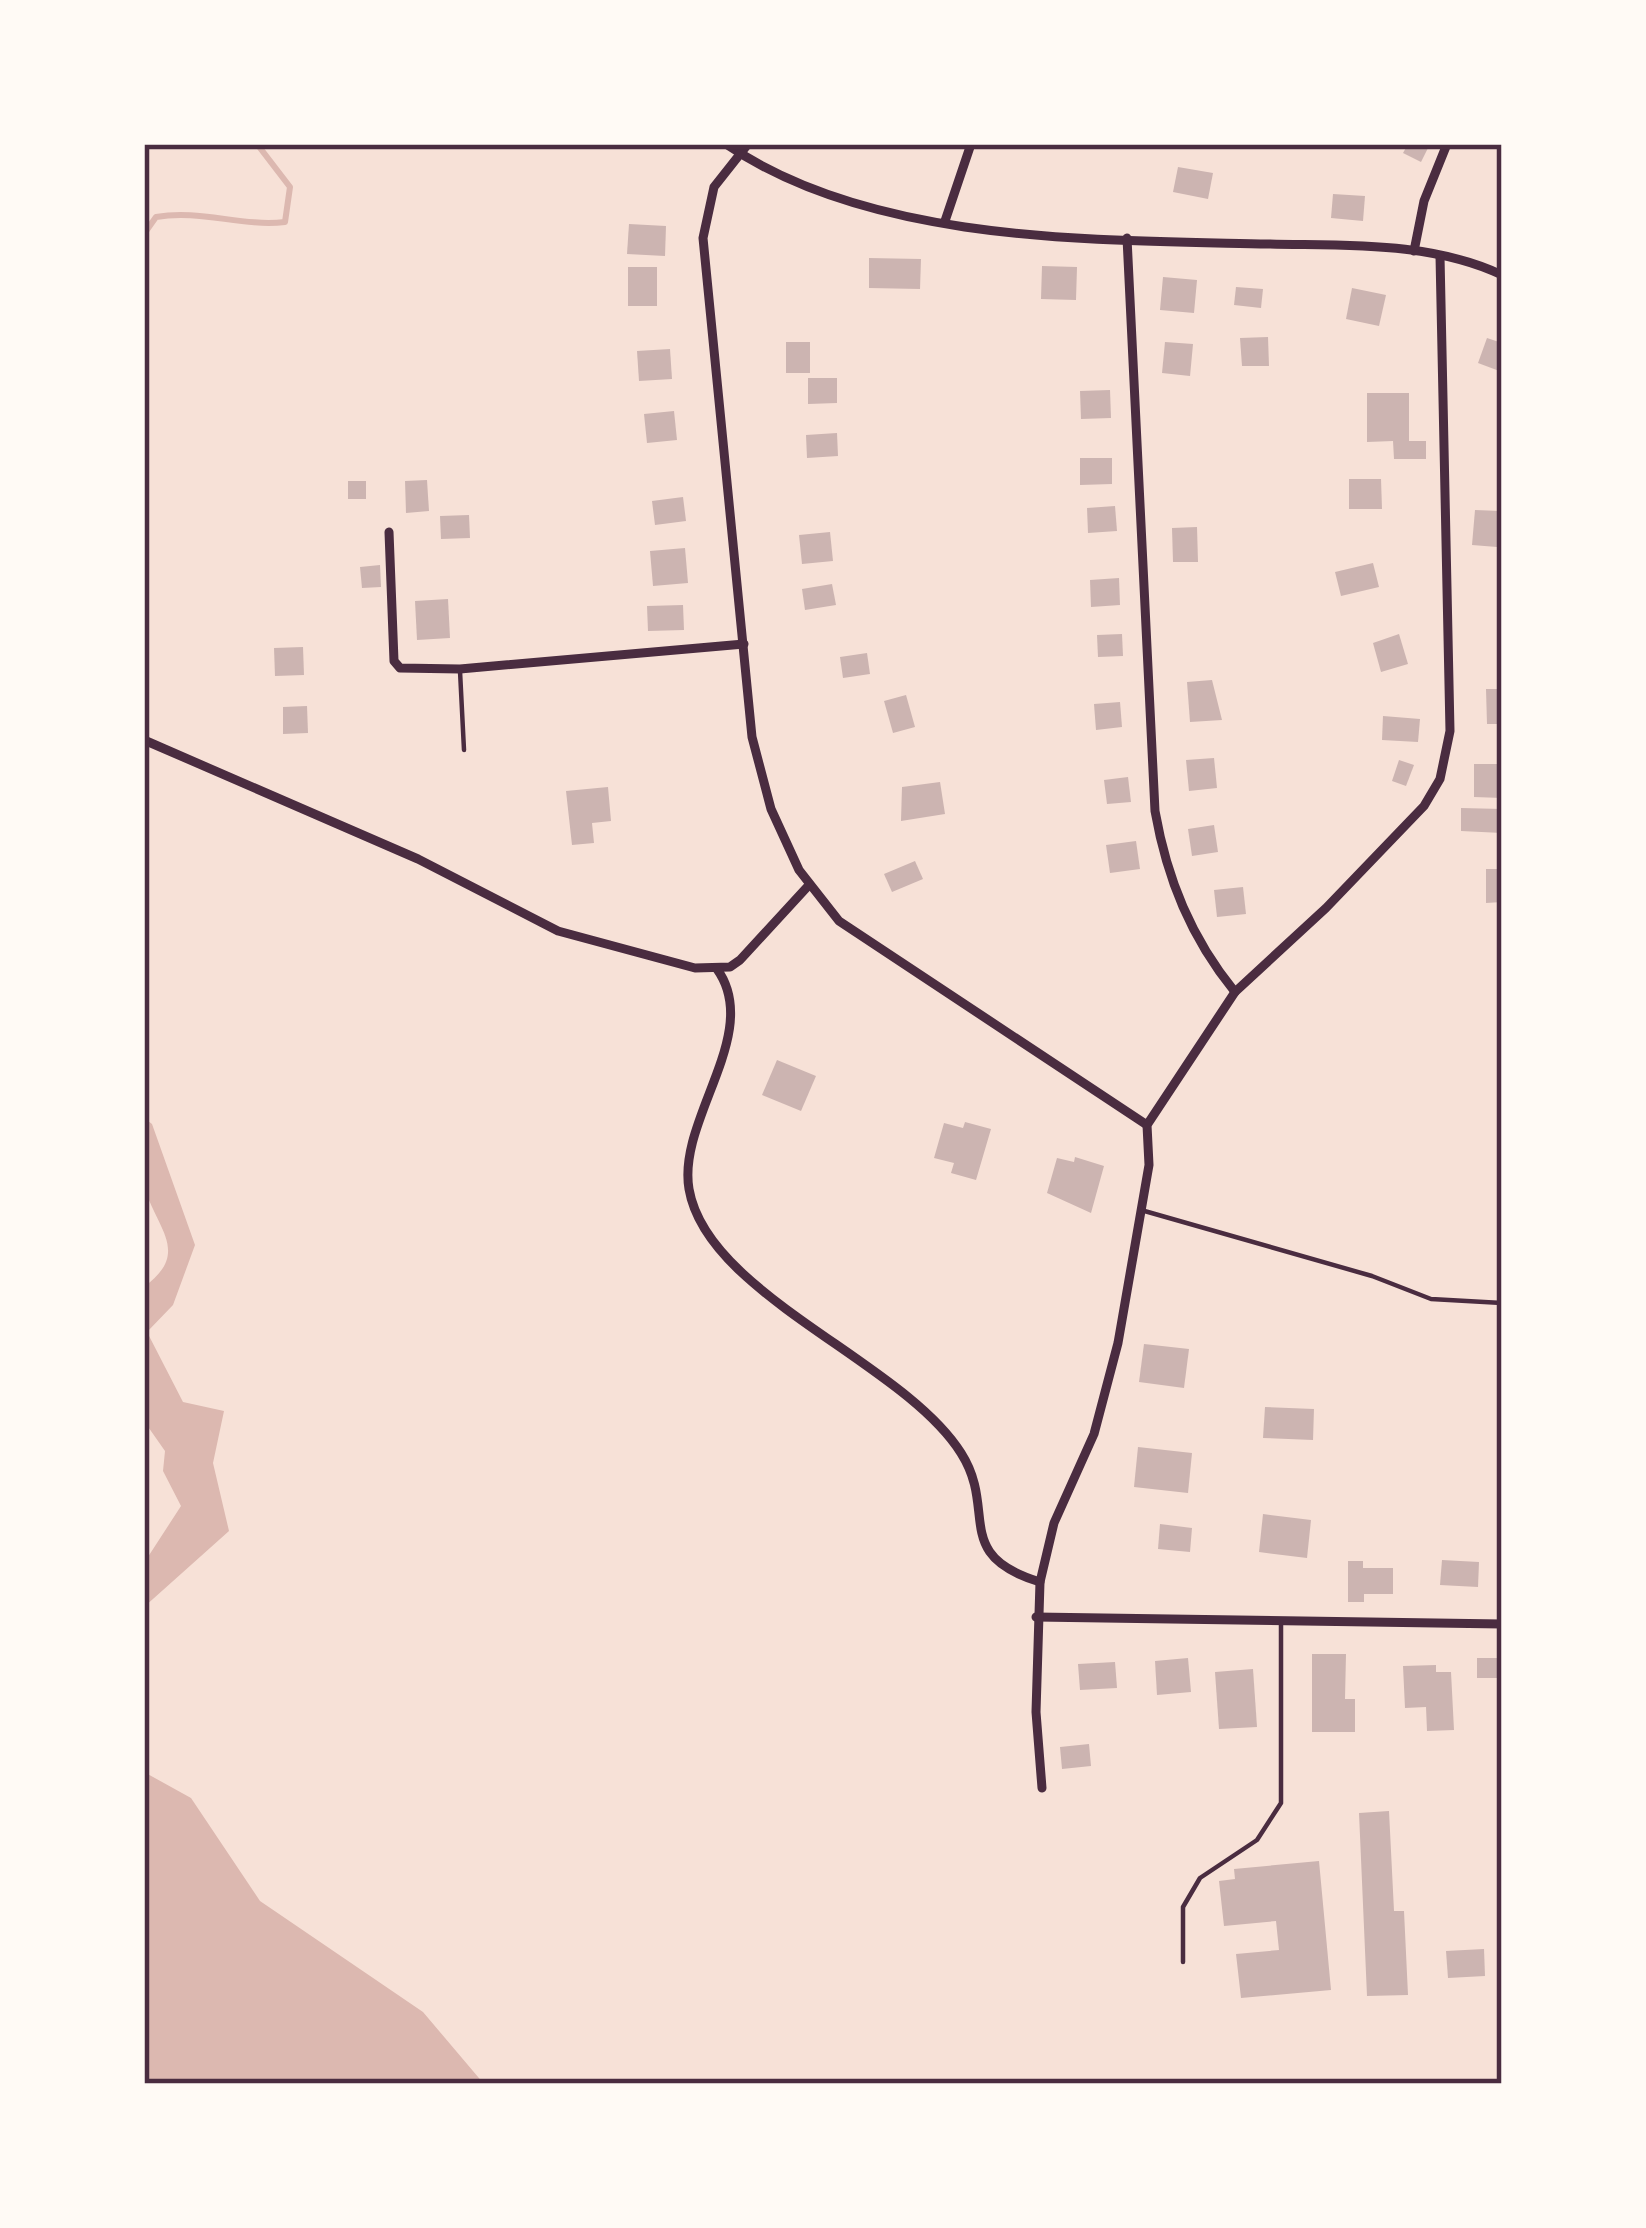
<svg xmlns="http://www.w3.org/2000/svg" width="1646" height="2228" font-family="'Nunito Sans',sans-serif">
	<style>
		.water { fill: #dcb8b0 }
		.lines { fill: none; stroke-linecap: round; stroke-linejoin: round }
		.stream { stroke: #dcb8b0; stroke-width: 6 }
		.building { fill: #ccb4b1 }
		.service { stroke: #4a2c40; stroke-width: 4.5 }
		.minor { stroke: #4a2c40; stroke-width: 9 }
		.neatline { fill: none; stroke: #4a2c40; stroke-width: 4.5 }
	</style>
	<rect width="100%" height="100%" fill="#f7e1d7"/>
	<!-- water -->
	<g class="water">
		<path d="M144,1118L152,1124L195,1245L173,1305L147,1332L183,1402L224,1411L213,1463L229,1531L144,1607V1563L181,1506L163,1471L165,1451L144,1421V1287C191,1252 157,1230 144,1186C139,1167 144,1138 144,1118Z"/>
		<path d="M144,1772L191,1798L260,1901L423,2012L484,2084H144Z"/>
	</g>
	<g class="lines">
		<!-- stream -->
		<path class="stream" d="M144,234L156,217C200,209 241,227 285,222L290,187L257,144"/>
	</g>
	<!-- building -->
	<g class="building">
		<path d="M1408,144H1430L1421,162L1403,153Z"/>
		<path d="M1178,167L1213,173L1208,199L1173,192Z"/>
		<path d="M1333,194L1365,196L1363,221L1331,218Z"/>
		<path d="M629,224L666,226L665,256L627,254Z"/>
		<path d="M869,258L921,259L920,289L869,288Z"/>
		<path d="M1042,266L1077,267L1076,300L1041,299Z"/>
		<rect x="628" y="267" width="29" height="39"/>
		<path d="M1163,277L1197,280L1194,313L1160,310Z"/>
		<path d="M1236,287L1263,289L1261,308L1234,305Z"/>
		<path d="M1352,288L1386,295L1379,326L1346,319Z"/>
		<path d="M1268,337L1269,366H1242L1240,338Z"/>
		<path d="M1487,338L1502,343V372L1478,363Z"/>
		<rect x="786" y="342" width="24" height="31"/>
		<path d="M1165,342L1193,344L1190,376L1162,373Z"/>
		<path d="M670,349L672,379L639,381L637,351Z"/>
		<path d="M808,378H837V403L808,404Z"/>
		<path d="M1110,390L1111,418L1081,419L1080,391Z"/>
		<path d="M1367,393H1409V441H1426V459H1394L1393,441L1367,442Z"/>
		<path d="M674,411L677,440L647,443L644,414Z"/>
		<path d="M837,433L838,456L807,458L806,435Z"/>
		<path d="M1080,458H1112V484L1080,485Z"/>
		<path d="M1349,479H1381L1382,509H1349Z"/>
		<path d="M427,480L429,511L406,513L405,481Z"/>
		<rect x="348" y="481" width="18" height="18"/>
		<path d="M683,497L686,521L655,525L652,501Z"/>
		<path d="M1115,506L1117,531L1088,533L1087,508Z"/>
		<path d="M1475,510L1500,511L1497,547L1472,545Z"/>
		<path d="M469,515L470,538L441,539L440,516Z"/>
		<path d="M1197,527L1198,562H1173L1172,528Z"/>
		<path d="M830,532L833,561L802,564L799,535Z"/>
		<path d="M685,548L688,583L653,586L650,551Z"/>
		<path d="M1373,563L1379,587L1341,596L1335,572Z"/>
		<path d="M380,565L381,587L362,588L360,567Z"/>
		<path d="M1119,578L1120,605L1091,607L1090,580Z"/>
		<path d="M832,584L836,605L805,610L802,589Z"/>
		<path d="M448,599L450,638L417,640L415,601Z"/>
		<path d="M683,605L684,630L648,631L647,606Z"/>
		<path d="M1122,634L1123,656L1098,657L1097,635Z"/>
		<path d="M1399,634L1408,664L1381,672L1373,643Z"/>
		<path d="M303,647L304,675L275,676L274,648Z"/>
		<path d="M867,653L870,674L843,678L840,657Z"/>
		<path d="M1212,680L1222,720L1190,722L1187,682Z"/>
		<path d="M1486,689H1502V724H1487Z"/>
		<path d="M906,695L915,727L893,733L884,701Z"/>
		<path d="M1120,702L1122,727L1096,730L1094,704Z"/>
		<path d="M307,706L308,733L283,734V707Z"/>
		<path d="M1383,716L1420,719L1418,742L1382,740Z"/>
		<path d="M1214,758L1217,788L1189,791L1186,760Z"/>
		<path d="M1399,760L1414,765L1406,786L1392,781Z"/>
		<path d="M1474,764H1502V798L1474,797Z"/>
		<path d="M1128,777L1131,802L1107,804L1104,780Z"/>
		<path d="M940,782L945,814L901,821L902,787Z"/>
		<path d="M608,787L611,821L592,823L594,843L572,845L566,791Z"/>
		<path d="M1461,808L1502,809V833L1461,831Z"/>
		<path d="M1214,825L1218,852L1192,856L1188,829Z"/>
		<path d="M1136,841L1140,869L1110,873L1106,845Z"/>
		<path d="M915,861L923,879L892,892L884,874Z"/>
		<path d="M1486,869H1502V902L1486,903Z"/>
		<path d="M1243,887L1246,914L1217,917L1214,890Z"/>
		<path d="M777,1060L816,1076L801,1111L762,1095Z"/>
		<path d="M965,1122L991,1129L976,1180L951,1173L954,1163L934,1158L944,1123L963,1128Z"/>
		<path d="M1075,1157L1104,1166L1091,1213L1047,1193L1057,1158L1074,1162Z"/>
		<path d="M1144,1344L1189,1349L1184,1388L1139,1382Z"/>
		<path d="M1265,1407L1314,1409L1313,1440L1263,1438Z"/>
		<path d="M1138,1447L1192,1453L1188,1493L1134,1487Z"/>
		<path d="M1263,1514L1311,1520L1307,1558L1259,1552Z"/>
		<path d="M1160,1524L1192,1528L1190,1552L1158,1549Z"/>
		<path d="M1442,1560L1479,1562L1478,1587L1440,1585Z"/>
		<path d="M1348,1561H1363V1568H1393V1594H1364V1602H1348Z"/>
		<path d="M1312,1654H1346L1345,1699H1355V1732H1312Z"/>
		<path d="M1188,1658L1191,1692L1157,1695L1155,1661Z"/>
		<rect x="1477" y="1658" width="25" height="20"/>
		<path d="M1115,1662L1117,1688L1080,1690L1078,1664Z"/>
		<path d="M1436,1665V1672H1451L1454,1730L1427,1731L1426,1707L1405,1708L1403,1666Z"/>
		<path d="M1253,1669L1257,1727L1219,1729L1215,1672Z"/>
		<path d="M1089,1744L1091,1766L1062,1769L1060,1747Z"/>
		<path d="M1389,1811L1394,1911H1404L1408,1995L1367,1996L1359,1813Z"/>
		<path d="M1319,1861L1331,1990L1241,1998L1236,1954L1279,1950L1276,1921L1224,1926L1219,1881L1235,1879L1234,1869Z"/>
		<path d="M1484,1949L1485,1976L1448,1978L1446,1951Z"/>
	</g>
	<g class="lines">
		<!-- service -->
		<g class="service">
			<path d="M460,671L464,750"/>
			<path d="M1141,1210L1372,1276L1431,1299L1502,1303"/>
			<path d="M1183,1962V1907L1200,1878L1257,1840L1281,1803V1620"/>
		</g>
		<!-- minor -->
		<g class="minor">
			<path d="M726,144C872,244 1096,240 1268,244C1345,246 1430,241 1502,275"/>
			<path d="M748,144L714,187L703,238L752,737L771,809L799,870L839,921L1147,1125"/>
			<path d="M945,221L971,144"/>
			<path d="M1127,238L1155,811C1167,879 1191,938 1235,992"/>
			<path d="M1414,251L1424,201L1447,144"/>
			<path d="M389,532L394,661L400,668L460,669L744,644"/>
			<path d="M144,740L418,859L558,931L695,968L730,967L740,960L809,885"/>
			<path d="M717,969C763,1033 677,1119 689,1189C707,1295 903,1361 961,1453C998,1511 951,1555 1040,1582"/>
			<path d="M1036,1617L1502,1624"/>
			<path d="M1042,1788L1036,1712L1040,1582L1054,1523L1094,1434L1118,1343L1149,1165L1147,1125L1235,992L1326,908L1424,806L1440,779L1450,731L1440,256"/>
		</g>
	</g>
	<!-- border -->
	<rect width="1646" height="2228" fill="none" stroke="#fffaf5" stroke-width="294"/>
	<rect x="147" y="147" width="1352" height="1934" class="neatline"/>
</svg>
